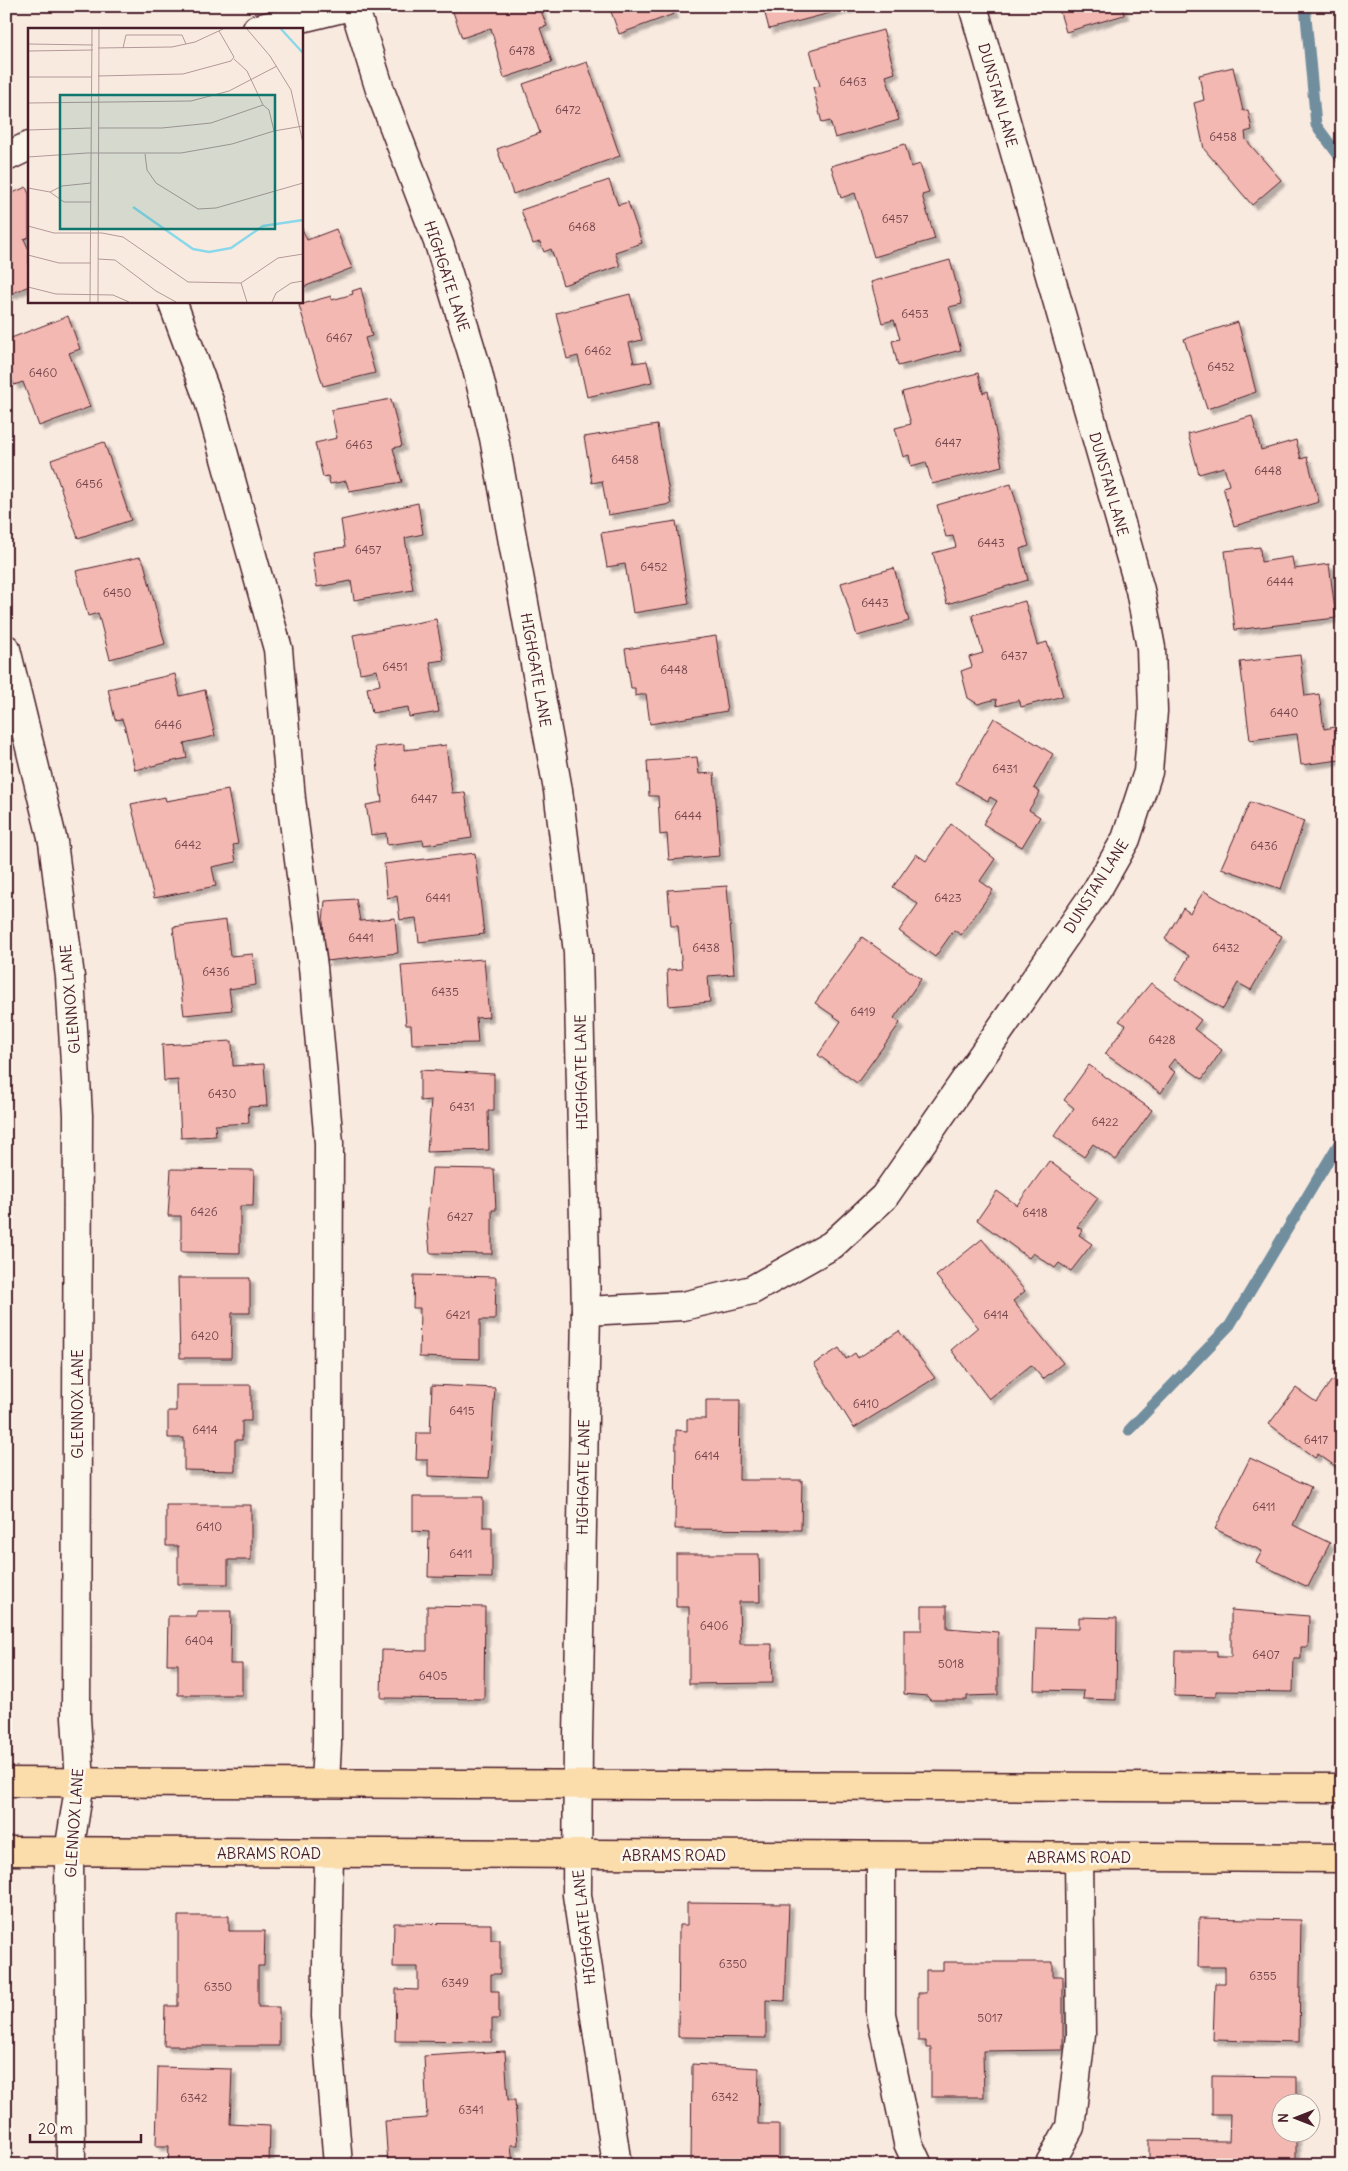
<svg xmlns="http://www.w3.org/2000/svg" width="1348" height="2171" font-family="Delius,sans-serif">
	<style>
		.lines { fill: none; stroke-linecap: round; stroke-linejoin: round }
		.stream { stroke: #718e9e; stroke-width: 11 }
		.building { fill: #f3b8b1; stroke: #4a1f2b; filter: url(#shadow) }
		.minor-casing { stroke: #4a1f2b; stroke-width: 31 }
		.major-casing { stroke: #4a1f2b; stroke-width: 31 }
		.minor { stroke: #fbf7ec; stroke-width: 28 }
		.major { stroke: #fbdcab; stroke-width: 28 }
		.labels { text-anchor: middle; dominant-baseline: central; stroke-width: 5; stroke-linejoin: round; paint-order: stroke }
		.number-label { font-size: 12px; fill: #74454c }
		.street-label { font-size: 15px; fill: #4a1f2b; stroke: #fbf7ec }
		.inset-river { fill: none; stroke: #8bd8ea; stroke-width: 2.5 }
		.inset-road { fill: none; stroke: #b39998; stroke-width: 1 }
		.view { fill: #0f766e; fill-opacity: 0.15; stroke: #0f766e; stroke-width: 2.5 }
		.inset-edge { fill: none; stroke: #4a1f2b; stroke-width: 2.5 }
	</style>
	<defs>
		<filter id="shadow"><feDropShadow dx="4.5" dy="4.5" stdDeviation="1" flood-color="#0004"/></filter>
	</defs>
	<rect width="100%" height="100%" fill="#f9eae0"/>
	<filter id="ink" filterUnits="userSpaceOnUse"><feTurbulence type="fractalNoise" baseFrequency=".02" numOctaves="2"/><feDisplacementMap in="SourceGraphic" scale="10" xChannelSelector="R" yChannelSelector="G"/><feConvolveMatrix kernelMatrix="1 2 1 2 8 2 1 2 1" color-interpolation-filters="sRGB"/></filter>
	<g filter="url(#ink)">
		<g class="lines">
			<!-- stream -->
			<g class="stream">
				<path d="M1305,6L1316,125L1342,160"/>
				<path d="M1129,1430L1230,1325L1342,1138"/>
			</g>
		</g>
		<!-- building -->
		<g class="building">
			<path d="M451,6H539L547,26L540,28L552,62L504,78L491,28L462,38Z"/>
			<path d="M609,6H671L674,14L619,34Z"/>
			<path d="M763,6H853V7L769,29Z"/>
			<path d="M1058,6H1122L1124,15L1066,32Z"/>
			<path d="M883,30L895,73L886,76L899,120L835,138L830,121L822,123L813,87L820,86L810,50Z"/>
			<path d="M587,62L620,156L513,194L497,149L540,133L523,84Z"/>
			<path d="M1233,67L1243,111L1248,110L1252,130L1245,132L1246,140L1281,180L1252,205L1204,149L1194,103L1204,100L1199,75Z"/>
			<path d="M905,144L911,167L920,164L929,193L922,195L935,239L874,257L855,193L841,198L831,166Z"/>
			<path d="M609,180L618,205L628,202L642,243L615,252L620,266L563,285L551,249L544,252L540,242L533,244L521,210Z"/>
			<path d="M26,187L29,194V237L24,239L29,250V286L6,296V196Z"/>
			<path d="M301,226L307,240L336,229L352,268L301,288Z"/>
			<path d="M950,260L962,304L949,307L961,350L898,366L892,341L900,339L894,320L882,323L871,282Z"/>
			<path d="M361,288L372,336L365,338L375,373L323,386L299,305L331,296L332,300L353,294L352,291Z"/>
			<path d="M630,294L642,340L629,343L634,363L647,361L652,382L587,397L578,356L567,359L556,313Z"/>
			<path d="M68,316L80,349L69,353L90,407L39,426L23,382L14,385L6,363V340Z"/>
			<path d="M1238,322L1256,392L1207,409L1184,339Z"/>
			<path d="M978,373L983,393L988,391L1002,466L932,484L926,462L911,466L909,455L903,457L895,428L911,424L902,392Z"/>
			<path d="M391,399L402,446L393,448L402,482L349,491L346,481L330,484L328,476L323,477L315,443L337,438L331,410Z"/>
			<path d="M1252,416L1261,450L1296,440L1301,459L1307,457L1319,502L1234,526L1223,487L1229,485L1224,467L1199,474L1188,434Z"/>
			<path d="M657,425L671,504L608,515L602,481L592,483L584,437Z"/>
			<path d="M104,442L131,520L78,538L51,460Z"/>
			<path d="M1011,484L1029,546L1020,549L1028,580L947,604L933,553L956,547L953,536L946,537L937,505Z"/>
			<path d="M418,503L423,534L405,538L413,590L354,600L351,581L317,587L312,552L345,547L341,520Z"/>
			<path d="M676,521L689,604L633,613L625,564L607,567L601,533Z"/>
			<path d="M1260,547L1261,562L1292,557L1294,569L1329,564L1336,618L1235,630L1225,551Z"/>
			<path d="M140,557L144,563L165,644L110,659L98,613L88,616L76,571Z"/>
			<path d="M894,568L909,621L857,636L841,583Z"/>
			<path d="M1025,601L1037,645L1047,642L1063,696L1021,707L1019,700L997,706L996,699L978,704L968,698L961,671L972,667L969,657L983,653L972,615Z"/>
			<path d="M436,619L444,660L430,662L439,712L409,717L408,707L372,713L367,688L380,685L377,670L360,673L353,635Z"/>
			<path d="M716,636L727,711L650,724L646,694L635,696V688H631L625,649Z"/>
			<path d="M1300,655L1305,696L1319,694L1324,729L1335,727L1340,760L1301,765L1297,734L1250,740L1240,662Z"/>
			<path d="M175,674L180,696L205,690L215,736L184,743L187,758L135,770L125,728L122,719L115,720L108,689Z"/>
			<path d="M994,718L1053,754L1034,788L1040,792L1029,810L1040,817L1022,847L983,824L997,801L990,797L988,801L956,783Z"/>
			<path d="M404,744V750L446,745L452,793L465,792L472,838L424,845L423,840L387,845L386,833L371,835L366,805L382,802L375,747Z"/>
			<path d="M697,757L699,774L714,773L720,856L669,860L667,834L660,835L658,796H649L647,761Z"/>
			<path d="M228,790L238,844L233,845L236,862L212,867L216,886L154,898L131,804L165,797L166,801Z"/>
			<path d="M1250,802L1304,821L1281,889L1221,868Z"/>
			<path d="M951,824L995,859L980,881L993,890L961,935L954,930L935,957L899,931L918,904L893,887L916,854L926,861Z"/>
			<path d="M475,853L484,934L419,942L416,918L400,920L397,896L387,898L384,864Z"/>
			<path d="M727,886L734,974L708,976L710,1002L669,1006L667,970L682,969L678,926H671L668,890Z"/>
			<path d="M1204,891L1282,936L1251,990L1238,983L1223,1009L1175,980L1189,956L1165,939L1183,908L1190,913Z"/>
			<path d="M356,899L360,921L395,918L398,953L326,961L323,921L325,901Z"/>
			<path d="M226,920L230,956L253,954L256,985L229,989L232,1010L184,1015L173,927Z"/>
			<path d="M862,937L921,979L894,1018L900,1023L857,1083L818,1055L841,1021L815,1003Z"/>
			<path d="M484,959L489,1017L476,1018L478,1043L412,1044L411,1025H406L401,965Z"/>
			<path d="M1151,983L1201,1020L1194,1029L1222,1050L1202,1079L1174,1059L1168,1067L1175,1072L1161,1093L1105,1054L1126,1025L1119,1021Z"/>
			<path d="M232,1041L233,1066L264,1064L267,1106L248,1107L249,1123L215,1125L216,1136L181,1138L178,1080L164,1081L162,1045Z"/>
			<path d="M1089,1065L1152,1110L1116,1160L1093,1144L1084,1157L1054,1136L1074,1108L1064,1100Z"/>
			<path d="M420,1070L494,1074V1111H488L489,1150L427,1152L431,1100L420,1101Z"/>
			<path d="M1049,1161L1098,1198L1077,1227L1082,1230L1079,1235L1092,1244L1071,1271L1059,1263L1055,1268L1033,1253L1029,1258L977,1220L997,1191L1017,1205Z"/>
			<path d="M432,1168L494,1169L496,1210H492V1254L430,1253L427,1221Z"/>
			<path d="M171,1169L254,1170L253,1206H240V1253L181,1252V1216H168Z"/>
			<path d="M982,1239L1025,1291L1013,1301L1063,1363L1043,1379L1031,1365L989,1399L951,1350L978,1327L936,1276Z"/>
			<path d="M414,1275L496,1277L495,1320H480V1359L419,1357L420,1308H413Z"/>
			<path d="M178,1278H250V1313H232L231,1358H180Z"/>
			<path d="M899,1331L935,1378L854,1428L814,1364L839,1348L846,1359L855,1353L858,1358Z"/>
			<path d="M1332,1380L1342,1388V1471L1318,1454L1315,1458L1269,1424L1296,1388L1316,1402Z"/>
			<path d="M176,1385H251V1421H242V1440H235V1471L184,1470V1438H168V1411H176Z"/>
			<path d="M432,1385L495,1388L489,1478L428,1476V1460H416L417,1433H430Z"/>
			<path d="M706,1400H740L739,1480H802L801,1530L675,1529L676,1430L687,1431V1419H706Z"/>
			<path d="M1250,1458L1311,1487L1293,1525L1330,1543L1308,1587L1256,1562L1262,1551L1215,1529Z"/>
			<path d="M413,1497H483V1527H492V1578L428,1577L429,1532L413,1531Z"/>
			<path d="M166,1505H251V1560H228V1584H178V1546H166Z"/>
			<path d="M676,1554H759L760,1602H739L740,1644H772L773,1683L689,1684V1607H676Z"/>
			<path d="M427,1606L485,1607L484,1699L381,1698L382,1650L427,1651Z"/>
			<path d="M922,1606H947V1628L998,1632V1695L967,1696V1700H930L927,1696L904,1694V1630H922Z"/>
			<path d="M1231,1610L1309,1616L1308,1647H1301V1659H1294L1293,1692L1216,1691V1697L1174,1696L1175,1651H1217V1657H1231Z"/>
			<path d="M197,1611H231L230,1664H242V1695H178V1664H167L168,1616H197Z"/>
			<path d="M1079,1617L1117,1618L1116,1700L1083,1699L1084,1691L1034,1690L1036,1628L1079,1629Z"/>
			<path d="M687,1903L789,1904L785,2001L766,2000V2038L678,2037L679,1925H687Z"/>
			<path d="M178,1916H229V1931H265L264,1966H258V2007H279V2046H164L165,2006H178Z"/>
			<path d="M1199,1918L1301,1920L1299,2042L1213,2040L1215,1983H1225V1967H1198Z"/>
			<path d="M394,1923L491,1924V1940H500V1974H491V1991H499V2019H492V2042L395,2041L396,1989L418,1990V1967H393Z"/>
			<path d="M943,1962H1053V1976H1063V2050L983,2051L984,2097H931V2048H926V2041H918V1993H926V1970H943Z"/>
			<path d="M505,2051L508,2100H515L518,2145H511L513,2165H388L385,2121L427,2118L424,2056Z"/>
			<path d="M692,2064L759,2068L758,2124H779V2165H691Z"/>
			<path d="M158,2067L232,2069L230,2124L270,2126L269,2165H168L169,2146H156Z"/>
			<path d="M1212,2076L1297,2077V2104H1280V2134H1296V2165H1149V2140L1229,2141L1230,2114H1212Z"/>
		</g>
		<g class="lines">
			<defs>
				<g id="minor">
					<path d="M354,6L381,93L440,247L477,369L494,438L558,790L578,952L586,1311L578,1738L577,1895L617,2165"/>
					<path d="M257,29L351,6"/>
					<path d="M6,157L29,146"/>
					<path d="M172,301L209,401L278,649L291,799L313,967L329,1143L327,1744L325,1783"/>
					<path d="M6,649L53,842L70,977L78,1115L76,1717L80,1782L69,1852L71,2165"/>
					<path d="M586,1311L683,1306L752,1290L832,1245L884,1197L1097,890L1126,839L1148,772L1153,711L1151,648L1140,590L973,6"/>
					<path d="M329,1853L326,2016L338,2165"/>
					<path d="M881,1856V2014L908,2143L918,2165"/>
					<path d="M1049,2165L1070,2127L1081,2035L1079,1857"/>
				</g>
				<g id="major">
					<path d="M6,1782L1342,1788"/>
					<path d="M6,1851L1342,1858"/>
				</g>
			</defs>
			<!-- minor casing -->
			<use href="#minor" class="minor-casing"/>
			<!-- major casing -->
			<use href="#major" class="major-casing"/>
			<!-- minor -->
			<use href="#minor" class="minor"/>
			<!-- major -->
			<use href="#major" class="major"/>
		</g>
	</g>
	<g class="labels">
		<!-- number labels -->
		<g class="number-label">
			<text x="522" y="50">6478</text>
			<text x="853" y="81">6463</text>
			<text x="568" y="109">6472</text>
			<text x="1223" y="136">6458</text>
			<text x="895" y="218">6457</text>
			<text x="582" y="226">6468</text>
			<text x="915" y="313">6453</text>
			<text x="339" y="337">6467</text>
			<text x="598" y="350">6462</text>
			<text x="1221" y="366">6452</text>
			<text x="43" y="372">6460</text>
			<text x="948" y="442">6447</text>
			<text x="359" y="444">6463</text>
			<text x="625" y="459">6458</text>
			<text x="1268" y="470">6448</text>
			<text x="89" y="483">6456</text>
			<text x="991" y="542">6443</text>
			<text x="368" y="549">6457</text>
			<text x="654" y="566">6452</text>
			<text x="1280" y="581">6444</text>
			<text x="117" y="592">6450</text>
			<text x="875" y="602">6443</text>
			<text x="1014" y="655">6437</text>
			<text x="395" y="666">6451</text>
			<text x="674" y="669">6448</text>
			<text x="1284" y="712">6440</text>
			<text x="168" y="724">6446</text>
			<text x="1005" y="768">6431</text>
			<text x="424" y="798">6447</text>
			<text x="688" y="815">6444</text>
			<text x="188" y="844">6442</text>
			<text x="1264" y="845">6436</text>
			<text x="438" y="897">6441</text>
			<text x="948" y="897">6423</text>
			<text x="361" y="937">6441</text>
			<text x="706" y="947">6438</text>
			<text x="1226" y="947">6432</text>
			<text x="216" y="971">6436</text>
			<text x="445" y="991">6435</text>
			<text x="863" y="1011">6419</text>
			<text x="1162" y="1039">6428</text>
			<text x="222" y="1093">6430</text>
			<text x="462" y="1106">6431</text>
			<text x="1105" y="1121">6422</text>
			<text x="204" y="1211">6426</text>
			<text x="1035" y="1212">6418</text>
			<text x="460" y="1216">6427</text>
			<text x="458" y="1314">6421</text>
			<text x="996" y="1314">6414</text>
			<text x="205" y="1335">6420</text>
			<text x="866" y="1403">6410</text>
			<text x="462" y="1410">6415</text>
			<text x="205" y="1429">6414</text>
			<text x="1316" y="1439">6417</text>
			<text x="707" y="1455">6414</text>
			<text x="1264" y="1506">6411</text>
			<text x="209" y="1526">6410</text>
			<text x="461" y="1553">6411</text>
			<text x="714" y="1625">6406</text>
			<text x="199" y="1640">6404</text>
			<text x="1266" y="1654">6407</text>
			<text x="951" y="1663">5018</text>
			<text x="433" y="1675">6405</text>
			<text x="733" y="1963">6350</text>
			<text x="1263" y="1975">6355</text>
			<text x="455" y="1982">6349</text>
			<text x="218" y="1986">6350</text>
			<text x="990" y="2017">5017</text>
			<text x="725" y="2096">6342</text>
			<text x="194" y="2097">6342</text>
			<text x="471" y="2109">6341</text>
		</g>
		<!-- street labels -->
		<g class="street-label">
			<text transform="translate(998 95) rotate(74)">DUNSTAN LANE</text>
			<text transform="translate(447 276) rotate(72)">HIGHGATE LANE</text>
			<text transform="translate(1109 484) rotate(74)">DUNSTAN LANE</text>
			<text transform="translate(536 670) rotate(80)">HIGHGATE LANE</text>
			<text transform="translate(1096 886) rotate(-58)">DUNSTAN LANE</text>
			<text transform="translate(70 999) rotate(-95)">GLENNOX LANE</text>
			<text transform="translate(581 1072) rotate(-91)">HIGHGATE LANE</text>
			<text transform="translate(77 1404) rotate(-90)">GLENNOX LANE</text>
			<text transform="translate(583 1477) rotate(-89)">HIGHGATE LANE</text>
			<text transform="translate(74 1823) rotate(-86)">GLENNOX LANE</text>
			<text x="269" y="1853">ABRAMS ROAD</text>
			<text x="674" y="1855">ABRAMS ROAD</text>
			<text x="1079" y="1857">ABRAMS ROAD</text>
			<text transform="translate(584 1927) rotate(-96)">HIGHGATE LANE</text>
		</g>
	</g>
	<!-- overview -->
	<g transform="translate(28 28)">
		<rect width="275" height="275" fill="#f9eae0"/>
		<path class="inset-river" d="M253,1L275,25M105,179L165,221L181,224L203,220L235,198L275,192"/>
		<path class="inset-road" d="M219,1L242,28L263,62L275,115M0,16L65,17M70,20L144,19L167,14L195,1M95,20L98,7H154L158,16M0,23L65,22M70,48L155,46L203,33L206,29L191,3M0,49H63M0,75L163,73L201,63L249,38M235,77L241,82L246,103M70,100H134L183,95L235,77L219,43L206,31M0,102L63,100M117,126L119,142L128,155L170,181L188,180L275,155M0,129L59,125H153L204,116L246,103L275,98M0,160L22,164L34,158L63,155M22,164L36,174H63M0,198L26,205H74L95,209L160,254L213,255L250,230L275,226M0,227L31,235H63M70,231L87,232L128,263L148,274M213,255L219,274M0,259L28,266L85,267L101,274M62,274L64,1M70,274L71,1M244,274L248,265L263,255L275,253"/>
		<path class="view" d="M32,67H247V201H32Z"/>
		<rect width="275" height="275" class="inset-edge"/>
	</g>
	<!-- margin -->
	<rect width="1348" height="2171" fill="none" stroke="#fbf7ec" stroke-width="25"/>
	<rect x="12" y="12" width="1323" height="2146" fill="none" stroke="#4a1f2b" stroke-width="2" filter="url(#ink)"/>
	<!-- north arrow -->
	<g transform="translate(1296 2118) rotate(270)"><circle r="24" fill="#fbf7ec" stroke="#b4a19f"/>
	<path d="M0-4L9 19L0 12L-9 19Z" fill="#4a1f2b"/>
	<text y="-8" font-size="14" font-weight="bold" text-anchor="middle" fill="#4a1f2b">N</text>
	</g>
	<!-- scale -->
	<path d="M30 2134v8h111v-8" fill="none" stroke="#4a1f2b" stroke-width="2.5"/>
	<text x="38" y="2134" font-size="15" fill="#4a1f2b" stroke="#fbf7ec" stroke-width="4" paint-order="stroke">20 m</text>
</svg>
